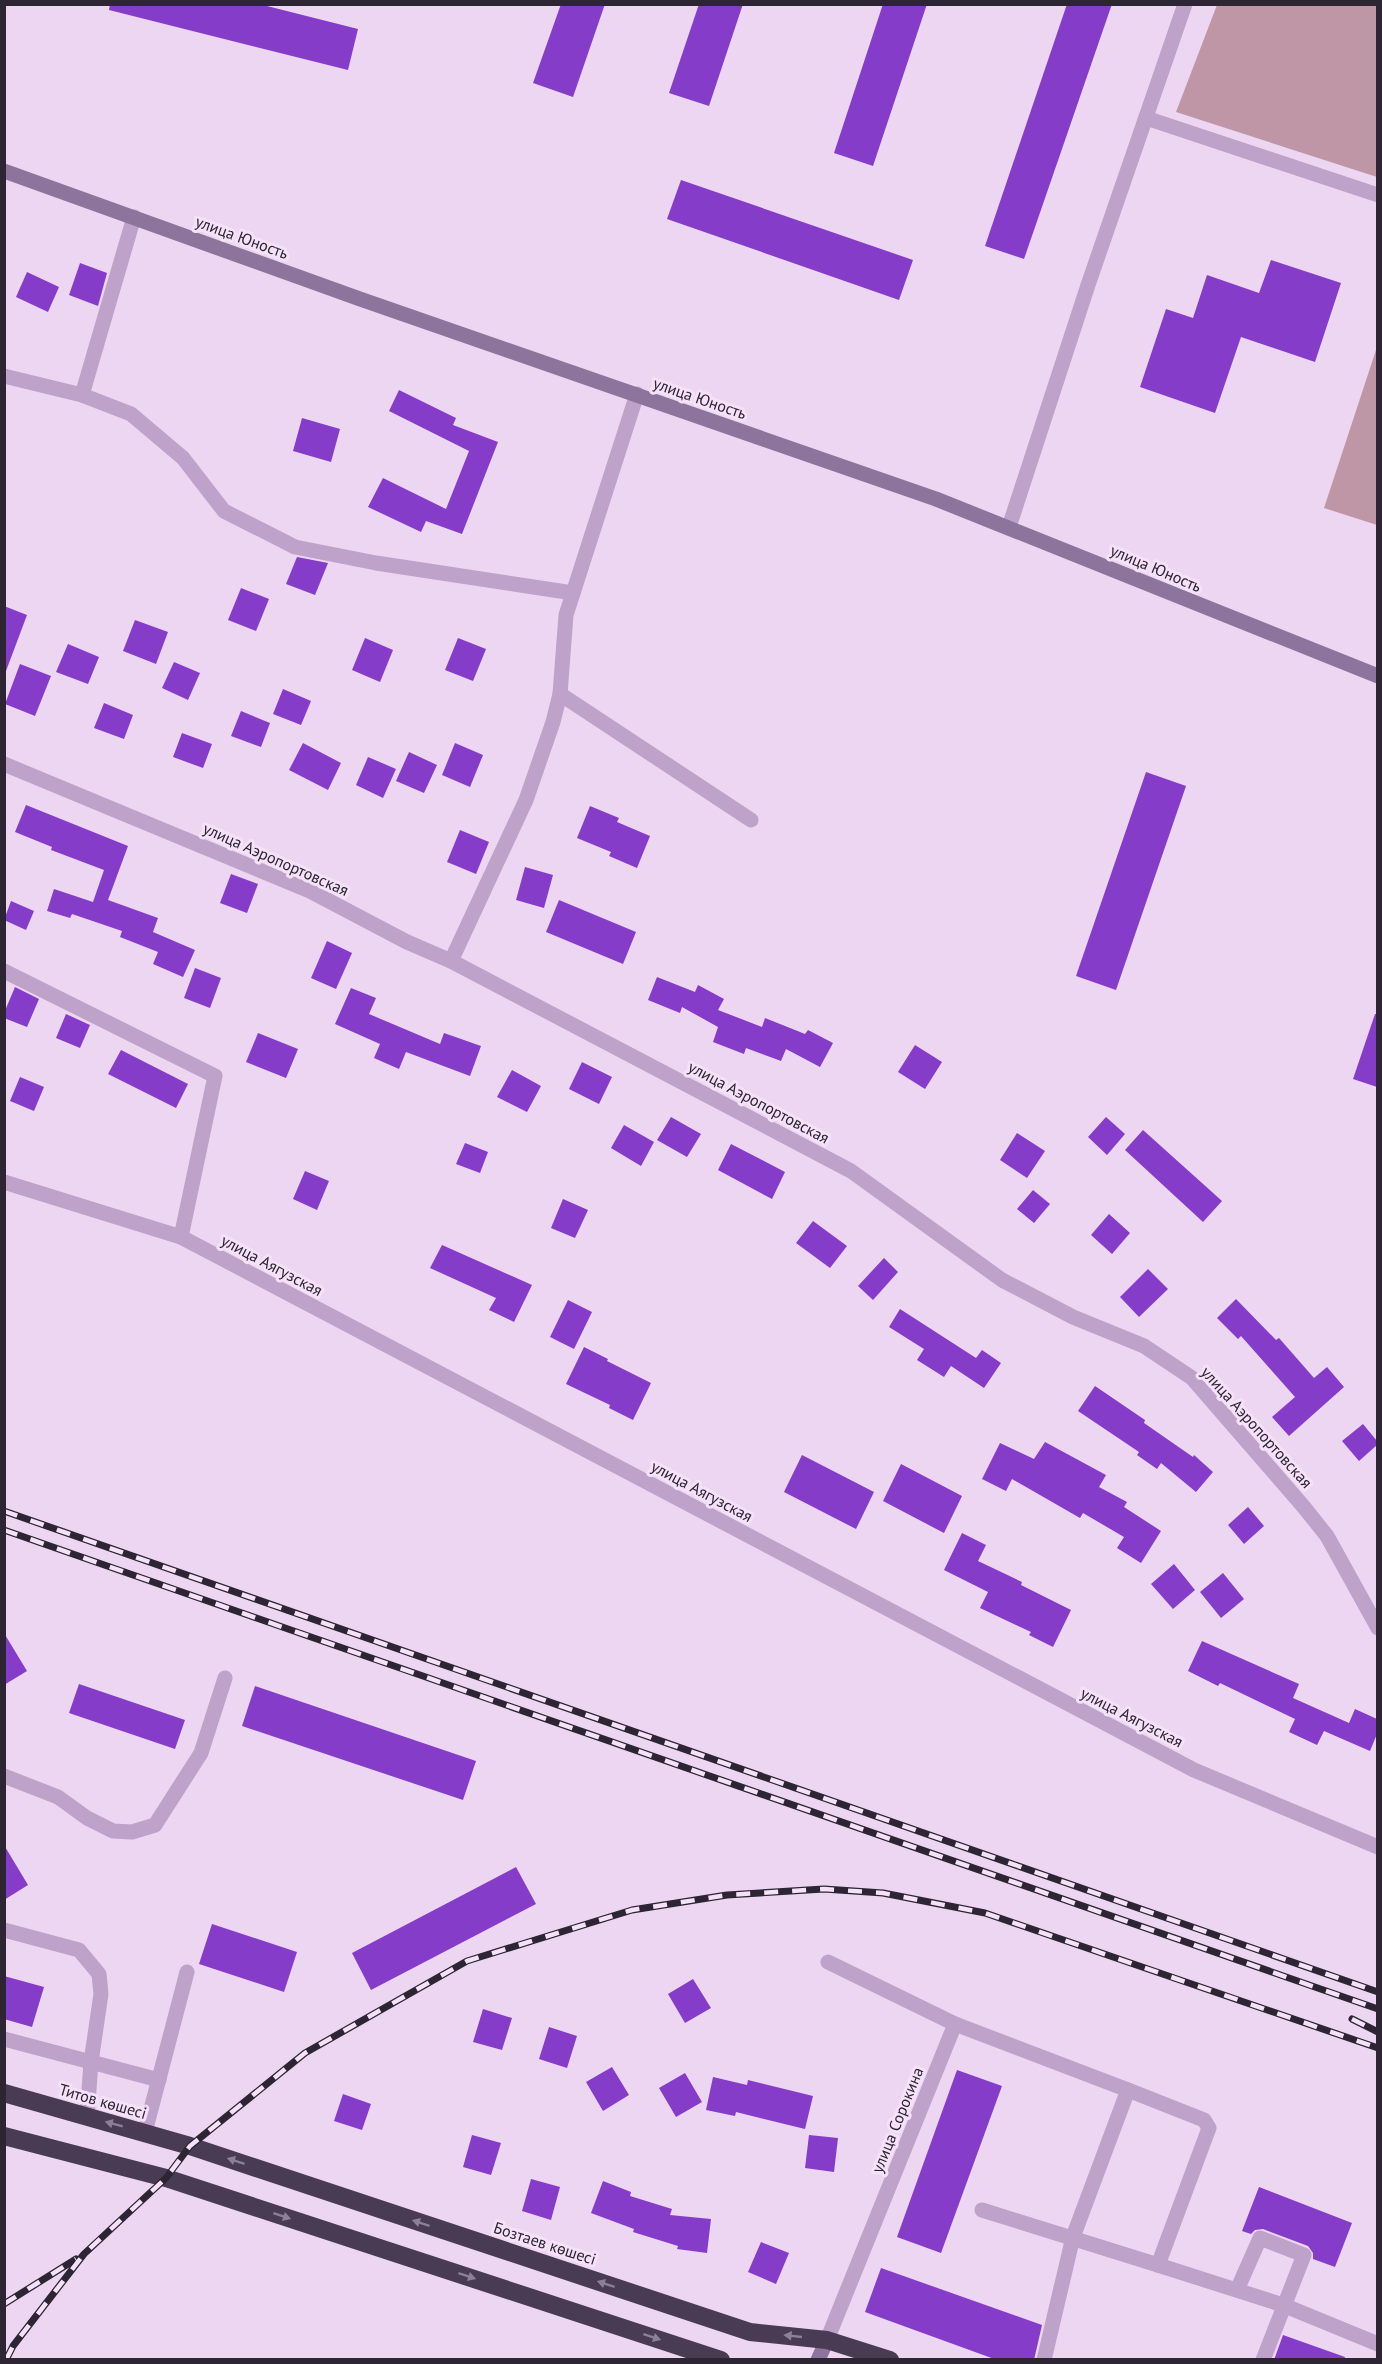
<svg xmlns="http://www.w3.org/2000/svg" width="1382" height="2364" font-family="'PT Sans',sans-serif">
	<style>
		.green { fill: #bf96a6 }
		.building { fill: #853cc8 }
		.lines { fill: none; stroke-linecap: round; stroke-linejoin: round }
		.street { stroke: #bea2c9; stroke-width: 15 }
		.secondary { stroke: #8d749c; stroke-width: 15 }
		.highway { stroke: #4a3b54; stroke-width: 18 }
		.rail-casing { stroke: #2d2533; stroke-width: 7 }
		.rail { stroke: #f5e2f9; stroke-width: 4.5; stroke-dasharray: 14; stroke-linecap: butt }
		.oneway { fill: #8e7e96 }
		.labels { text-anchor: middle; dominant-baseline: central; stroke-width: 6; stroke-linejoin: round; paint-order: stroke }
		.street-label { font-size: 16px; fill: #2d2533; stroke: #f5e2f9 }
	</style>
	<rect width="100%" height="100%" fill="#ecd6f1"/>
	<!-- green -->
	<g class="green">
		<path d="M1217,5H1377V177L1176,112Z"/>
		<path d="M1377,347V525L1324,508Z"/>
	</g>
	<!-- building -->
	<g class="building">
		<path d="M110,4H259L358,29L348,70L109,10Z"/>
		<path d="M561,4H605L573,97L533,83Z"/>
		<path d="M699,4H743L709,106L669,93Z"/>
		<path d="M883,4H927L873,166L834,153Z"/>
		<path d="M1067,4H1112L1024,259L985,246Z"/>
		<path d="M681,180L913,260L899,300L667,219Z"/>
		<path d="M1271,260L1341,283L1315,362L1241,337L1215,413L1140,387L1166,309L1193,318L1207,275L1259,293Z"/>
		<path d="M80,263L107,273L98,306L69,295Z"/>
		<path d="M27,272L59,287L48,312L16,297Z"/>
		<path d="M399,390L456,418L453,425L498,442L462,534L426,521L421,532L368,507L383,478L446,509L469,451L389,411Z"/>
		<path d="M302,418L340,429L331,462L293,451Z"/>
		<path d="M297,557L328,563L315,595L286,584Z"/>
		<path d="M241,588L269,599L256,631L228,620Z"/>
		<path d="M4,606L27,615L6,671H4Z"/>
		<path d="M135,620L168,632L156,664L123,651Z"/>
		<path d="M365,638L393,650L380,682L352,670Z"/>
		<path d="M458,638L486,649L473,681L445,670Z"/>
		<path d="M68,644L99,657L88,684L56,672Z"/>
		<path d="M174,662L200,673L188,700L162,688Z"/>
		<path d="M20,664L51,676L35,716L5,704Z"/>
		<path d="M283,689L311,701L301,725L273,714Z"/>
		<path d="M104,703L133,715L124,739L94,728Z"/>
		<path d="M241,711L270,723L261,747L231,736Z"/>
		<path d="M182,733L212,744L203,768L173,757Z"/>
		<path d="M303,743L341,763L328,790L289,770Z"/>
		<path d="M455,743L483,755L470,787L442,775Z"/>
		<path d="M409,752L437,765L424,793L396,781Z"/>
		<path d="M368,757L396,769L383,798L356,785Z"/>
		<path d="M1146,772L1186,786L1116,990L1076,976Z"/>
		<path d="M26,805L128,846L108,900L158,918L153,932L195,950L183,977L153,964L158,952L120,937L122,931L72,914L70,918L47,911L54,889L93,902L104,870L51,850L52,847L15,832Z"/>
		<path d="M590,806L619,818L617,822L650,836L637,868L609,856L611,852L577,838Z"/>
		<path d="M460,830L489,842L476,874L447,862Z"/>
		<path d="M525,867L553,875L544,908L516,900Z"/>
		<path d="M231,874L258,884L247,913L220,903Z"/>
		<path d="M559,900L636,932L623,964L546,932Z"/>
		<path d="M11,901L34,911L26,930L4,920Z"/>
		<path d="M327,941L352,953L336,989L311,978Z"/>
		<path d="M195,968L221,978L210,1008L184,998Z"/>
		<path d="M657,977L695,992L698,985L724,999L718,1010L762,1027L765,1018L805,1034L808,1030L833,1043L820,1067L786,1049L781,1061L746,1048L744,1054L713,1042L718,1027L682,1007L680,1013L648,1000Z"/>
		<path d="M15,987L39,999L27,1027L4,1018V1013Z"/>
		<path d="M351,988L376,998L369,1014L440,1044L444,1033L481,1046L470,1076L406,1052L399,1069L374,1058L380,1044L335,1024Z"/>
		<path d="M66,1014L90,1025L80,1048L56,1038Z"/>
		<path d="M1375,1014H1377V1087L1353,1079Z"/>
		<path d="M258,1033L298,1049L286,1078L246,1062Z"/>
		<path d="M915,1045L942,1062L925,1089L898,1072Z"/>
		<path d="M121,1050L188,1084L176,1108L108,1074Z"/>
		<path d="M582,1062L612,1077L599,1104L569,1089Z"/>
		<path d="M512,1070L541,1086L527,1112L497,1097Z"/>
		<path d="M20,1077L44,1087L34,1111L10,1101Z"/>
		<path d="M671,1117L701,1134L687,1157L657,1140Z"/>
		<path d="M1106,1117L1125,1134L1107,1155L1088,1137Z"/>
		<path d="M624,1125L654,1142L641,1166L611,1148Z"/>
		<path d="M1143,1130L1222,1201L1203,1222L1125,1150Z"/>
		<path d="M1017,1133L1045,1151L1027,1178L1000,1160Z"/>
		<path d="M465,1143L488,1152L480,1173L456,1164Z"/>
		<path d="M731,1144L785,1172L772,1199L718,1170Z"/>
		<path d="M305,1171L329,1181L317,1210L293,1199Z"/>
		<path d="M1033,1190L1050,1204L1034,1223L1017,1209Z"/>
		<path d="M563,1199L588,1210L575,1238L551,1228Z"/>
		<path d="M1109,1214L1130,1233L1112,1254L1091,1235Z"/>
		<path d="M813,1221L847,1246L830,1268L796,1243Z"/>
		<path d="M442,1245L532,1285L514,1322L489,1310L496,1298L430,1268Z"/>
		<path d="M884,1258L898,1272L873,1300L858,1286Z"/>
		<path d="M1148,1269L1168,1289L1139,1317L1120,1297Z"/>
		<path d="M1236,1299L1276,1340L1279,1338L1314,1378L1327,1367L1344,1387L1289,1436L1272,1417L1295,1397L1241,1336L1238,1339L1217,1318Z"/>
		<path d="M568,1300L592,1312L574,1349L550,1337Z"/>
		<path d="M900,1309L976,1358L982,1350L1001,1363L984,1388L951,1366L944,1377L917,1360L924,1349L889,1327Z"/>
		<path d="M584,1347L608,1359L607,1361L651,1383L633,1420L609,1408L610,1405L566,1384Z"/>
		<path d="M1095,1386L1145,1420L1144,1423L1193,1457L1194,1455L1213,1472L1196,1492L1161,1463L1157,1469L1137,1455L1139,1452L1078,1411Z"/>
		<path d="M1363,1424L1377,1441V1445L1359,1461L1342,1441Z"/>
		<path d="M1045,1442L1106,1475L1099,1487L1127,1502L1124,1507L1161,1531L1141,1563L1117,1548L1124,1537L1083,1513L1080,1518L1012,1479L1006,1491L982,1479L1000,1443L1034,1459Z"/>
		<path d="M802,1455L874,1492L856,1529L784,1492Z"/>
		<path d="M901,1464L962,1496L944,1533L883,1501Z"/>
		<path d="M1248,1507L1264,1526L1244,1544L1228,1525Z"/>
		<path d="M962,1533L986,1545L978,1561L1022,1582L1021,1585L1071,1610L1053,1647L1029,1635L1031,1632L980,1608L988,1592L944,1570Z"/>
		<path d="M1174,1564L1195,1590L1173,1609L1151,1584Z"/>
		<path d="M1223,1573L1244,1599L1221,1618L1200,1592Z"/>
		<path d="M4,1633L27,1671L4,1685Z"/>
		<path d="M1202,1641L1299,1684L1293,1698L1349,1723L1355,1709L1377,1719V1734L1370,1751L1324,1731L1317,1745L1289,1732L1295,1719L1220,1683L1218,1686L1188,1671Z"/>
		<path d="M79,1684L185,1720L175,1749L69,1713Z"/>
		<path d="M255,1686L476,1761L463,1800L242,1726Z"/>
		<path d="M4,1845L28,1885L4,1900Z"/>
		<path d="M516,1867L536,1904L371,1990L352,1953Z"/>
		<path d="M212,1924L297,1952L284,1992L199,1964Z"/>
		<path d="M4,1976L44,1987L32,2027L4,2019Z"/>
		<path d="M693,1979L711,2008L685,2023L668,1994Z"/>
		<path d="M483,2009L512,2018L502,2050L473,2042Z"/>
		<path d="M549,2027L577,2036L567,2068L539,2059Z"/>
		<path d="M612,2067L629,2095L603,2111L586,2082Z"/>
		<path d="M957,2070L1002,2086L941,2253L897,2237Z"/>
		<path d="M685,2073L702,2102L676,2117L659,2088Z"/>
		<path d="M713,2077L747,2085L748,2080L813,2096L805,2129L736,2112L735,2116L706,2110Z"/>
		<path d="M343,2094L371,2104L362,2130L334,2121Z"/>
		<path d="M472,2135L501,2143L491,2175L463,2167Z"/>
		<path d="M809,2135L838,2138L834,2172L805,2168Z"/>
		<path d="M531,2179L560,2187L551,2220L522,2211Z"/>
		<path d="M603,2181L631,2192L630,2196L672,2209L670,2215L711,2219L707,2253L677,2249L678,2246L633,2232L634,2229L591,2213Z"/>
		<path d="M1259,2187L1352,2223L1335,2267L1313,2259V2253L1308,2246L1263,2229L1255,2230L1251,2234L1242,2231Z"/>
		<path d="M761,2242L789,2253L776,2284L748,2272Z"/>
		<path d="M881,2268L1042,2325L1034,2360H997L865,2312Z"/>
		<path d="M1283,2335L1345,2357L1344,2360H1274Z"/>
	</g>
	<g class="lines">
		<!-- street -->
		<g class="street">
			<path d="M1146,118L1378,195"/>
			<path d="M4,376L82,395L131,414L183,458L224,511L295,547L376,563L573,593"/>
			<path d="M82,395L134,217"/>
			<path d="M1009,527L1088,285L1185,4"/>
			<path d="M560,694L751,820"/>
			<path d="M4,764L310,891L407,942L451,961L851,1171L1002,1280L1073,1317L1144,1346L1192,1378L1303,1506L1327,1536L1378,1628"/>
			<path d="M451,961L526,800L553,722L560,694L566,615L637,394"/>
			<path d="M4,971L215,1076L181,1237"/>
			<path d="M4,1182L181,1237L1194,1770L1378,1847"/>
			<path d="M4,1776L58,1797L87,1818L113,1831L132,1832L155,1825L201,1753L225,1678"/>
			<path d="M4,1930L79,1950L99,1974L101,1994L91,2062L87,2117"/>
			<path d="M955,2024L1128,2090L1073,2237L1044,2360"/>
			<path d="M4,2039L159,2080"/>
			<path d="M145,2132L187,1972"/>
			<path d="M982,2210L1158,2265L1209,2128L1204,2120L1128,2090"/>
			<path d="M1158,2265L1283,2305L1378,2344"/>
			<path d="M1237,2290L1260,2238L1304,2255L1263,2360"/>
			<path d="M827,2340L955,2024L828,1962"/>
		</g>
		<!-- secondary -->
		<g class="secondary">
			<path d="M4,171L360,299L936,499L1378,676"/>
			<path d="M818,2360L827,2340"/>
		</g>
		<!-- highway -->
		<g class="highway">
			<path d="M4,2093L190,2146L750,2332L827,2340L890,2360"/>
			<path d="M4,2136L166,2178L721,2360"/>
		</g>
		<defs>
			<g id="rail">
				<path d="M4,1511L1378,1992"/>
				<path d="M4,1530L1378,2009"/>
				<path d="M1352,2019L1378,2032"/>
				<path d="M4,2304L76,2259"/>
				<path d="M6,2360L13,2346L84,2254L166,2178L190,2146L305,2053L467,1961L632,1910L727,1895L824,1889L883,1893L985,1913L1378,2048"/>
			</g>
		</defs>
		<!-- rail casing -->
		<use href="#rail" class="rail-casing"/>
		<!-- rail -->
		<use href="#rail" class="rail"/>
	</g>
	<!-- one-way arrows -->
	<defs><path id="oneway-solid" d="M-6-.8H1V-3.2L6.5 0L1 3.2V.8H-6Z" transform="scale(1.5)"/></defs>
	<g class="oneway">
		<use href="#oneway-solid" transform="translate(114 2124) rotate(-165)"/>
		<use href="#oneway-solid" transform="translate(236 2161) rotate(-162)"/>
		<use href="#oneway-solid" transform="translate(282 2216) rotate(18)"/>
		<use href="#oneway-solid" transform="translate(421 2223) rotate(-162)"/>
		<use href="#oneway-solid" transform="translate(467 2276) rotate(18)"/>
		<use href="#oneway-solid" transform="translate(606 2284) rotate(-162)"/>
		<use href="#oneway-solid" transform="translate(793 2336) rotate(-174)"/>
		<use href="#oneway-solid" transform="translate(652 2337) rotate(18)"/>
	</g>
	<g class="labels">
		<!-- street labels -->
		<g class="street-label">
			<text transform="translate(242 237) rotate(20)">улица Юность</text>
			<text transform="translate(700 398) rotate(19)">улица Юность</text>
			<text transform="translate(1156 568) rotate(23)">улица Юность</text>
			<text transform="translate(276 859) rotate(24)">улица Аэропортовская</text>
			<text transform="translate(759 1102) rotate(28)">улица Аэропортовская</text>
			<text transform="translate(272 1265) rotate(28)">улица Аягузская</text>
			<text transform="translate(1257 1427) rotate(48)">улица Аэропортовская</text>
			<text transform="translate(702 1491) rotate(28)">улица Аягузская</text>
			<text transform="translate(1132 1717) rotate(27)">улица Аягузская</text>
			<text transform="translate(103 2101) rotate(16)">Титов көшесі</text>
			<text transform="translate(897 2120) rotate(-68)">улица Сорокина</text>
			<text transform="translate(545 2243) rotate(18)">Бозтаев көшесі</text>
		</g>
	</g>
	<!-- border -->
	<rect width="1382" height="2364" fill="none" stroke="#2d2533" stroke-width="12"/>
</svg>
